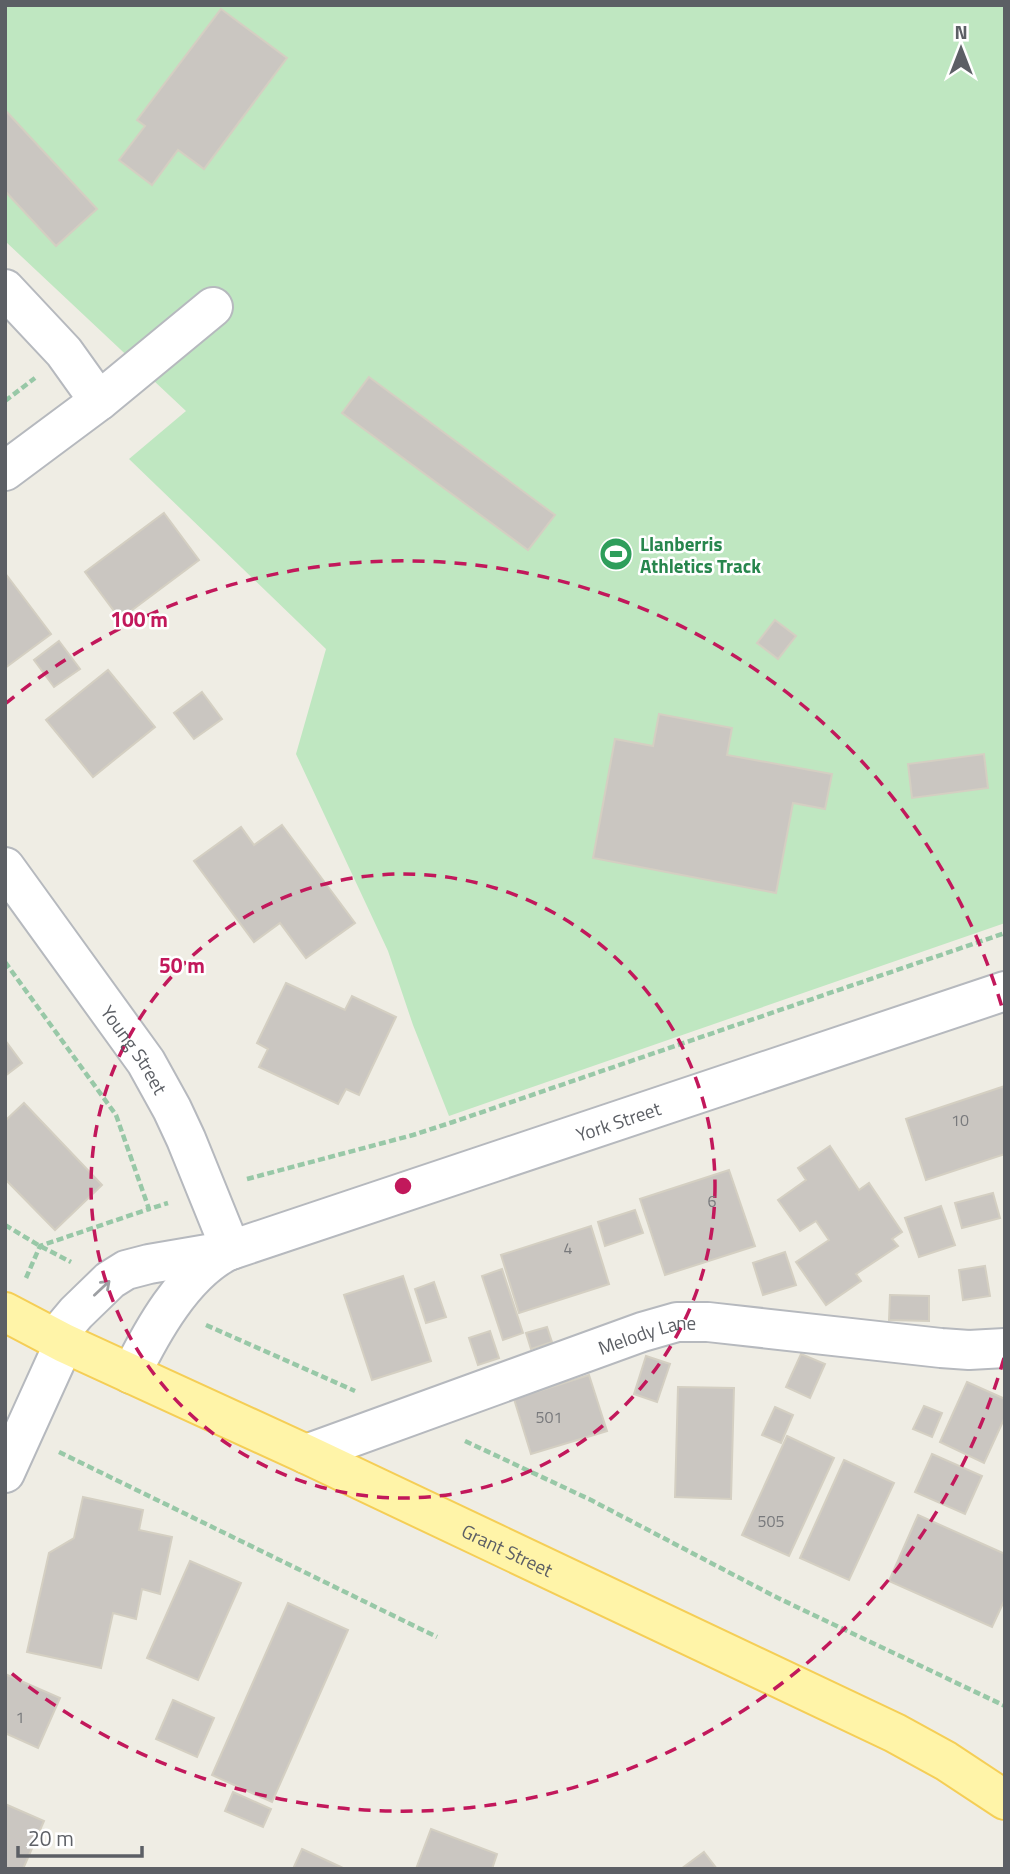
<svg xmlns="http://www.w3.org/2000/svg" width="1010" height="1874" font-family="'Titillium Web',sans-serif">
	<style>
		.green { fill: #bfe7c1 }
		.building { fill: #cac6c1; stroke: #d4cfc2; stroke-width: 2 }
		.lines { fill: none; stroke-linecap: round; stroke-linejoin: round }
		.minor-casing { stroke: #b6b9be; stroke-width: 42 }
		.major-casing { stroke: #f5ce56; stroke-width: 42 }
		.path { stroke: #98c8a7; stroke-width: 4.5; stroke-dasharray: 7 3.5; stroke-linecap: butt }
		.minor { stroke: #fff; stroke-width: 38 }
		.major { stroke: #fff4a8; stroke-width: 38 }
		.oneway { stroke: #9d9fa3 }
		.ring { fill: none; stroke: #c2185b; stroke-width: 3.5; stroke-dasharray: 12 9 }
		.labels { text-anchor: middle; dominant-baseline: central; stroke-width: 5; stroke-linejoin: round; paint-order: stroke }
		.number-label { font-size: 16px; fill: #78797c }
		.leisure-label { font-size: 19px; font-weight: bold; fill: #27864d; stroke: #fff; text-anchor: start }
		.street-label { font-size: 19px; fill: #5c5f65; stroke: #fff }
		.centre { fill: #c2185b; stroke: #fff; stroke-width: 3.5 }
		.ring-label { font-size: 21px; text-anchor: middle; font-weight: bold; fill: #c2185b; stroke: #fff; stroke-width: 5; stroke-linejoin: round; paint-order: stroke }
	</style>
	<rect width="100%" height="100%" fill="#efede4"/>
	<!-- green -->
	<path class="green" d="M5,5H1005V923L449,1116L413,1025L388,951L296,754L326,649L129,459L186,411L5,241Z"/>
	<!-- building -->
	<g class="building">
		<path d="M221,9L287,58L204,169L178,150L152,185L119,160L145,126L137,120Z"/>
		<path d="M5,110L97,209L56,246L5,191Z"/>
		<path d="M369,377L555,515L528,550L342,413Z"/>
		<path d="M164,513L199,560L120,619L85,572Z"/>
		<path d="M5,573L51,634L5,668Z"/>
		<path d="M775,620L796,636L778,659L757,643Z"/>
		<path d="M59,641L80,669L54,687L34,660Z"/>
		<path d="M108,670L155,727L93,777L46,720Z"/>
		<path d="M202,692L222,719L194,739L174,713Z"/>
		<path d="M659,714L732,728L727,755L832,774L825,809L793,803L776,893L593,858L615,739L653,746Z"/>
		<path d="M984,754L988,788L912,798L908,764Z"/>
		<path d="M282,825L355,923L306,958L280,923L254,942L194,861L241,827L254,845Z"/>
		<path d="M286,983L345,1010L352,996L396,1017L359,1095L346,1089L338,1104L259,1067L268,1049L257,1043Z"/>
		<path d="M5,1040L22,1063L5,1076Z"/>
		<path d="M1005,1086V1154L926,1180L906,1119Z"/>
		<path d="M24,1103L102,1185L55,1230L5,1179V1121Z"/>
		<path d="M830,1146L859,1190L869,1183L902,1232L892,1239L898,1246L856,1274L861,1281L826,1305L796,1262L829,1240L816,1221L800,1231L778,1200L806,1180L798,1168Z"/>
		<path d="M729,1170L755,1246L665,1275L640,1199Z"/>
		<path d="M993,1193L1000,1218L962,1228L955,1203Z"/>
		<path d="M941,1206L955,1245L919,1257L905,1218Z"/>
		<path d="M635,1210L643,1233L605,1246L598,1222Z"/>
		<path d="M591,1226L609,1284L519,1313L501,1255Z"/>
		<path d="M785,1252L796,1285L763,1295L753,1263Z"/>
		<path d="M985,1266L990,1296L963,1300L959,1270Z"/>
		<path d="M502,1269L523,1333L503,1340L482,1276Z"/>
		<path d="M403,1276L431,1361L372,1380L344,1295Z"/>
		<path d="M434,1282L446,1317L426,1323L415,1289Z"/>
		<path d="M890,1295L929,1296V1321L889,1320Z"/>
		<path d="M547,1327L552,1342L531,1349L526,1333Z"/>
		<path d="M490,1331L499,1358L478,1365L469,1338Z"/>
		<path d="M801,1354L825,1364L810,1398L786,1387Z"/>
		<path d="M646,1356L670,1364L657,1402L634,1394Z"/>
		<path d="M589,1375L607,1431L531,1454L514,1399Z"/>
		<path d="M967,1382L1005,1399V1417L984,1463L940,1442Z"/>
		<path d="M678,1387L734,1388L731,1499L675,1497Z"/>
		<path d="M924,1406L942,1413L932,1437L913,1429Z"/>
		<path d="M775,1407L793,1415L781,1443L762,1435Z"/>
		<path d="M787,1436L834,1458L789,1556L742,1535Z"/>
		<path d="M932,1454L982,1476L965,1514L915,1492Z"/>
		<path d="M844,1460L894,1483L849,1580L800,1558Z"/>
		<path d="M83,1497L143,1510L139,1530L172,1537L160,1594L142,1589L136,1619L113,1613L101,1668L27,1652L49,1553L74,1538Z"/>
		<path d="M918,1515L1005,1554V1599L992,1627L889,1581Z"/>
		<path d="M190,1561L241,1583L198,1680L147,1658Z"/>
		<path d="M288,1603L348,1630L272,1802L212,1775Z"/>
		<path d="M5,1674L60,1698L38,1748L5,1733Z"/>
		<path d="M173,1700L214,1718L197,1757L156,1739Z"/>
		<path d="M233,1792L271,1809L263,1827L225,1811Z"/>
		<path d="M5,1804L44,1821L23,1869H5Z"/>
		<path d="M431,1829L497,1854L492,1869H416Z"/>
		<path d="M302,1849L343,1868L293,1869Z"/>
		<path d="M704,1852L717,1869H681Z"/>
	</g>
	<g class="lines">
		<defs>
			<g id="minor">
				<path d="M5,289L64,352L99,401"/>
				<path d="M5,471L99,401L213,307"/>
				<path id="s1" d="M5,867L146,1062L172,1109L186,1139L231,1250"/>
				<path id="s2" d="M55,1338L76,1313L110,1280L126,1270L149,1264L231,1250L1005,991"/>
				<path d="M131,1374C152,1331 183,1275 226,1252"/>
				<path id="s3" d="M306,1454L642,1332L677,1322H708L941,1348L969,1350L1005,1348"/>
				<path d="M5,1473L64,1343"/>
			</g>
			<g id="major">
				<path id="s4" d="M5,1312L64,1343L306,1454L895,1733L946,1761L1005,1800"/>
			</g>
		</defs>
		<!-- minor casing -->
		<use href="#minor" class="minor-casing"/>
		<!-- major casing -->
		<use href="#major" class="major-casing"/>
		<!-- path -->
		<g class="path">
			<path d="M5,401L35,378"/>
			<path d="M5,962L116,1115L149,1209L168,1203"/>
			<path d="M247,1179L413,1135L453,1122L1005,933"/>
			<path d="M5,1225L40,1246L71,1262"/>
			<path d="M26,1278L40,1246L149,1209"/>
			<path d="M206,1325L355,1391"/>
			<path d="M465,1441L591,1500L778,1598L1005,1706"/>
			<path d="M59,1452L437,1637"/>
		</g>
		<!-- minor -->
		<use href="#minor" class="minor"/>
		<!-- major -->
		<use href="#major" class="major"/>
	</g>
	<!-- one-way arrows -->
	<defs><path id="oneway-shaft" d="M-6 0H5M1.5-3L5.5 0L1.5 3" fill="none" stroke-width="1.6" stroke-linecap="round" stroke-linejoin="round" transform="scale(1.75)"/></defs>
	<use class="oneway" href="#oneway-shaft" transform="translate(102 1288) rotate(-43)"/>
	<!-- distance rings -->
	<g class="ring">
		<circle cx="403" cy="1186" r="312"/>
		<path d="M1004 1358A625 625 0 0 1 5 1668M5 704A625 625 0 0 1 1004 1014"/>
	</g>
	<!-- icons -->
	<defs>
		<symbol id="stadium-disc" viewBox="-11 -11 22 22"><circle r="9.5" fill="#2e9e5b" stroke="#fff"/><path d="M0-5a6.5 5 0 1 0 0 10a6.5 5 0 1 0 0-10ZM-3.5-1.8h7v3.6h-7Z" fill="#fff"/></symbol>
	</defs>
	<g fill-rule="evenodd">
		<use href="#stadium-disc" x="597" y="535" width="38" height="38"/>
	</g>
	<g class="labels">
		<!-- number labels -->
		<g class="number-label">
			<text x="960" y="1120">10</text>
			<text x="712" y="1201">6</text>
			<text x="568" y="1248">4</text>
			<text x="549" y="1417">501</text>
			<text x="771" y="1521">505</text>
			<text x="20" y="1717">1</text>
		</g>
		<!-- leisure labels -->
		<g class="leisure-label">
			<text x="640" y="543">Llanberris<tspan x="640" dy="22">Athletics Track</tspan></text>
		</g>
		<!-- street labels -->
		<g class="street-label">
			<text stroke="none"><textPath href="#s1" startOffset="224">Young Street</textPath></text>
			<text stroke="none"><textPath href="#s2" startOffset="614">York Street</textPath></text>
			<text stroke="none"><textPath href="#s3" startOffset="362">Melody Lane</textPath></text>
			<text stroke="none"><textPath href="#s4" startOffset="556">Grant Street</textPath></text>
		</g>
	</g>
	<circle cx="403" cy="1186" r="10" class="centre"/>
	<g class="ring-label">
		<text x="139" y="627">100 m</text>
		<text x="182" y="973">50 m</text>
	</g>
	<!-- border -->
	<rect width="1010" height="1874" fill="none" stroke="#5c5f65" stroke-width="14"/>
	<!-- north arrow -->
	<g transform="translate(961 49)" stroke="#ffffff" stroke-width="5" paint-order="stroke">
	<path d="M0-5L12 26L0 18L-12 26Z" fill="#5c5f65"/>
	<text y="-10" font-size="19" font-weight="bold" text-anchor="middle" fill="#5c5f65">N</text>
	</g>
	<!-- scale -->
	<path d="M18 1846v10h124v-10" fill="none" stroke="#5c5f65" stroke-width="3.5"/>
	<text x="28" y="1846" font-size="21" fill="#5c5f65" stroke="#ffffff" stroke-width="5" paint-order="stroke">20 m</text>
</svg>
